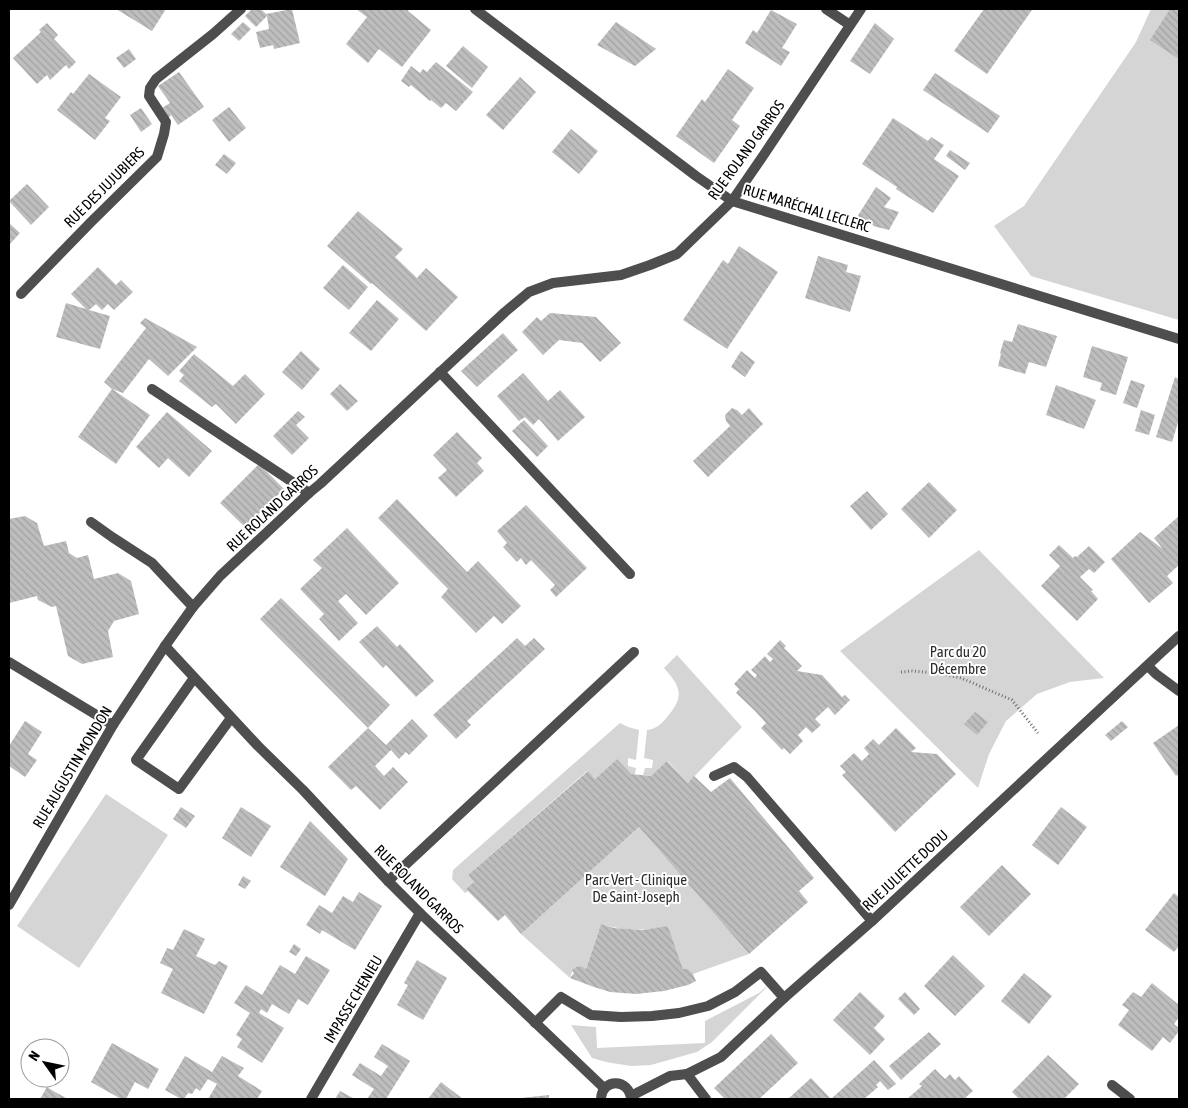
<svg xmlns="http://www.w3.org/2000/svg" width="1188" height="1108" font-family="'Asap Condensed',sans-serif">
	<style>
		.green { fill: #d5d5d5 }
		.building { fill: url(#building-back-hatch) }
		.lines { fill: none; stroke-linecap: round; stroke-linejoin: round }
		.path { stroke: #707070; stroke-width: 3; stroke-dasharray: 1 2.5; stroke-linecap: butt }
		.service { stroke: #4e4e4e; stroke-width: 10 }
		.minor { stroke: #4e4e4e; stroke-width: 10 }
		.labels { text-anchor: middle; dominant-baseline: central; stroke-width: 4; stroke-linejoin: round; paint-order: stroke }
		.street-label { font-size: 15px; fill: #000; stroke: #fff }
		.park-label { font-size: 15px; fill: #2c2c2c; stroke: #fff }
	</style>
	<defs>
		<pattern id="building-back-hatch" width="6" height="6" patternUnits="userSpaceOnUse" patternTransform="scale(1.25)"><rect width="6" height="6" fill="#bebebe"/><path d="M-1 5l2 2M0 0l6 6M5-1l2 2" fill="none" stroke="#a2a2a2"/></pattern>
	</defs>
	<rect width="100%" height="100%" fill="#fff"/>
	<!-- green -->
	<g class="green">
		<path d="M1151,9H1179V320L1031,276L994,226L1024,206L1136,42Z"/>
		<path d="M979,550L1104,678L1070,682L1037,694L1006,721L989,754L978,788L840,651Z"/>
		<path d="M677,655L742,727L688,783L668,761L651,776L643,775L645,768H652L653,760L644,758L647,730C656,729 662,724 667,717C685,696 681,687 664,668Z"/>
		<path d="M620,723L628,727L639,730L636,760L628,758V766L636,768L635,774H631L617,759L595,779L587,771L468,875L474,882L468,891L465,893L452,879L453,870Z"/>
		<path d="M106,794L168,835L79,968L17,926Z"/>
		<path d="M639,827L749,954L693,974C691,969 688,969 683,969L668,926C645,931 624,931 601,924L586,969C576,964 573,968 570,978L521,934Z"/>
		<path d="M771,983L712,1042L697,1052L651,1065L631,1066L606,1062L592,1058L571,1025L596,1027L597,1048L705,1043V1021L759,993Z"/>
	</g>
	<!-- building -->
	<g class="building">
		<path d="M116,9H166L152,31Z"/>
		<path d="M252,9H261L266,14L292,9L300,43L274,49L273,45L260,48L256,32L269,29L267,16L256,27L245,16Z"/>
		<path d="M356,9H409L408,11L431,30L402,67L379,49L368,63L346,44L367,17Z"/>
		<path d="M984,9H1030L1032,10L987,74L954,51Z"/>
		<path d="M1170,9H1179V59L1150,40Z"/>
		<path d="M771,10L797,24L782,48L790,52L781,66L745,43L753,30L757,33Z"/>
		<path d="M243,22L251,29L239,41L231,34Z"/>
		<path d="M616,22L656,49L635,66L597,45Z"/>
		<path d="M47,23L58,35L54,39L76,62L69,69L66,65L50,80L47,75L37,84L13,58L41,32L39,30Z"/>
		<path d="M875,23L894,39L870,74L850,61Z"/>
		<path d="M463,46L488,67L472,88L446,66Z"/>
		<path d="M129,49L136,59L124,68L116,58Z"/>
		<path d="M436,62L473,92L456,111L446,103L441,108L431,100L430,101L411,85L409,87L401,81L411,66L420,73L423,69L427,72Z"/>
		<path d="M728,69L754,88L732,120L740,126L714,163L676,136L702,99L705,102Z"/>
		<path d="M179,72L204,107L178,125L171,115L168,118L162,108L170,103L158,86Z"/>
		<path d="M935,73L1000,116L988,133L923,90Z"/>
		<path d="M89,74L121,97L105,118L110,121L95,140L57,110L71,92L73,94Z"/>
		<path d="M520,77L536,92L503,130L486,115Z"/>
		<path d="M229,107L246,128L229,142L212,120Z"/>
		<path d="M141,108L152,124L141,132L130,115Z"/>
		<path d="M893,118L928,141L931,137L944,145L934,159L959,176L933,213L896,189L897,187L862,164Z"/>
		<path d="M571,129L598,151L579,174L552,152Z"/>
		<path d="M950,150L970,163L965,170L946,156Z"/>
		<path d="M224,154L236,163L227,174L215,165Z"/>
		<path d="M27,184L49,207L31,225L9,201Z"/>
		<path d="M876,187L891,198L884,207L899,212L889,230L873,226V225L857,217Z"/>
		<path d="M358,211L403,249L395,257L417,278L426,268L458,297L426,331L372,283L371,284L327,246Z"/>
		<path d="M9,223L20,233L9,245Z"/>
		<path d="M739,246L778,272L727,349L683,320L723,260L728,264Z"/>
		<path d="M818,256L848,265L846,272L861,276L850,312L805,298Z"/>
		<path d="M343,265L368,287L349,310L323,288Z"/>
		<path d="M98,267L116,285L121,280L133,292L114,310L108,304L102,310L96,304L89,310L110,316L100,349L56,337L66,303L86,309L71,294Z"/>
		<path d="M377,300L399,319L371,351L349,333Z"/>
		<path d="M550,313L596,317L621,343L600,362L582,343L559,340L543,355L522,332L537,317L541,321Z"/>
		<path d="M145,318L197,347L168,376L149,359L123,393L112,389L104,382L146,328L140,323Z"/>
		<path d="M1018,324L1057,336L1046,367L1029,362L1025,374L998,366L1001,354L1000,353L1004,340L1012,342Z"/>
		<path d="M503,333L518,350L477,387L461,371Z"/>
		<path d="M1092,346L1128,357L1116,395L1100,390L1102,383L1083,377Z"/>
		<path d="M301,351L320,369L302,390L282,372Z"/>
		<path d="M741,351L755,362L745,377L731,367Z"/>
		<path d="M194,354L233,386L245,374L265,394L236,424L216,404L212,407L179,381L184,375L179,371Z"/>
		<path d="M523,373L548,401L560,390L585,417L558,441L539,419L533,425L525,417L519,421L497,396Z"/>
		<path d="M1175,377L1179,379V419L1172,442L1156,437Z"/>
		<path d="M1131,380L1145,385L1137,408L1123,403Z"/>
		<path d="M340,384L358,401L347,411L330,394Z"/>
		<path d="M1056,385L1096,400L1084,429L1046,415Z"/>
		<path d="M112,389L150,415L116,464L78,437Z"/>
		<path d="M732,408L737,410L742,415L749,408L763,424L708,477L693,461L730,426L726,421L725,415Z"/>
		<path d="M1141,410L1155,415L1149,435L1135,431Z"/>
		<path d="M298,411L305,417L296,425L309,438L292,455L273,436Z"/>
		<path d="M167,412L212,451L189,477L168,458L159,468L136,447Z"/>
		<path d="M524,420L548,446L537,457L512,431Z"/>
		<path d="M457,432L482,458L477,463L484,471L456,497L438,478L447,470L433,455Z"/>
		<path d="M259,464L284,489L245,527L220,503Z"/>
		<path d="M929,482L957,510L929,538L901,509Z"/>
		<path d="M867,491L888,514L871,530L850,506Z"/>
		<path d="M397,499L467,572L478,561L521,606L502,624L494,616L476,633L441,597L448,589L378,518Z"/>
		<path d="M526,505L587,568L556,597L550,590L555,585L531,560L526,565L521,558L517,562L503,547L507,543L497,531Z"/>
		<path d="M25,516L37,523L44,546L66,541L69,553L77,558L88,555L94,579L118,573L131,581L139,614L114,621L108,631L113,657L82,664L68,656L56,606L52,607L38,600L37,596L9,603V519Z"/>
		<path d="M1179,516V565L1167,576L1173,583L1149,603L1111,559L1140,532L1163,549L1154,538Z"/>
		<path d="M347,528L399,583L366,615L346,594L338,601L358,623L339,641L319,619L324,614L300,589L322,568L313,560Z"/>
		<path d="M1059,545L1073,558L1075,556L1077,557L1089,546L1105,562L1094,573L1089,569L1080,577L1093,590L1091,591L1098,599L1077,621L1041,586L1060,566L1049,555Z"/>
		<path d="M281,598L390,705L368,728L386,745L412,719L428,736L409,755L406,752L399,759L391,750L375,766L384,776L393,767L408,782L380,810L356,786L351,790L328,767L368,728L260,619Z"/>
		<path d="M377,626L397,647L400,644L434,681L416,697L386,665L383,668L359,642Z"/>
		<path d="M517,638L525,646L534,638L545,649L467,721L471,725L456,739L433,715Z"/>
		<path d="M780,640L786,646L784,648L802,666L797,671L822,675L842,697L845,695L850,700L835,715L828,707L815,719L821,725L812,733L806,727L798,735L803,741L790,754L784,748L782,750L761,728L766,723L754,710L736,693L739,689L734,684L747,670L755,678L757,675L751,670L765,656L770,662L773,659L767,654Z"/>
		<path d="M975,712L988,722L977,735L964,724Z"/>
		<path d="M25,721L42,732L28,754L37,760L25,777L9,766V746Z"/>
		<path d="M1122,721L1128,727L1111,741L1105,735Z"/>
		<path d="M1179,725V774L1176,776L1153,743Z"/>
		<path d="M896,728L916,748L911,752L937,754L956,774L895,832L842,775L846,772L840,766L854,753L862,761L869,754L864,748L873,739L879,745Z"/>
		<path d="M617,759L631,774L651,776L667,761L688,783L694,776L711,792L730,778L814,878L799,891L808,902L749,954L639,827L521,934L505,915L498,921L466,889L474,882L468,875L588,771L595,779Z"/>
		<path d="M181,807L195,816L186,828L173,819Z"/>
		<path d="M241,807L271,826L251,857L222,838Z"/>
		<path d="M1061,807L1087,827L1058,865L1032,845Z"/>
		<path d="M310,821L348,859L325,896L280,867Z"/>
		<path d="M1002,865L1031,894L989,936L960,907Z"/>
		<path d="M243,876L251,881L245,889L238,885Z"/>
		<path d="M359,892L382,906L355,950L322,930L320,934L306,925L319,905L332,913L343,896L353,902Z"/>
		<path d="M1174,893L1179,897V946L1174,952L1145,930Z"/>
		<path d="M601,924L614,928L642,930L668,926L683,969H688L692,972L696,981L688,985L664,991L636,994L610,992L594,987L570,978L574,973L572,970L576,967L581,966L586,969Z"/>
		<path d="M184,929L205,939L196,956L215,965L219,961L228,966L204,1014L161,993L173,969L160,963L167,948L173,950Z"/>
		<path d="M294,944L301,949L296,956L289,952Z"/>
		<path d="M953,955L985,986L955,1016L924,986Z"/>
		<path d="M306,956L330,970L308,1005L298,999L289,1014L272,1004L267,1013L261,1009L259,1013L284,1028L262,1063L237,1047L242,1039L236,1035L250,1013L234,1003L246,985L262,995L280,965L295,974Z"/>
		<path d="M417,960L447,978L423,1020L397,1005L408,985L404,983Z"/>
		<path d="M1024,973L1052,996L1029,1024L1001,1001Z"/>
		<path d="M1152,983L1179,1005V1017L1174,1024L1179,1028V1031L1170,1043L1163,1037L1152,1051L1118,1025L1129,1010L1122,1005L1133,992L1141,997Z"/>
		<path d="M860,992L885,1016L874,1028L885,1039L870,1055L833,1020Z"/>
		<path d="M905,992L920,1009L914,1015L898,999Z"/>
		<path d="M929,1032L941,1044L901,1080L889,1066Z"/>
		<path d="M771,1034L798,1063L759,1099H725L714,1088Z"/>
		<path d="M112,1043L159,1069L148,1089L135,1082L126,1099H121L91,1082Z"/>
		<path d="M382,1044L410,1061L386,1099H367L374,1089L352,1075L360,1063L381,1076L388,1066L374,1057Z"/>
		<path d="M1048,1055L1079,1084L1064,1099H1019L1012,1092Z"/>
		<path d="M185,1056L212,1072L222,1056L244,1068L238,1076L262,1091L257,1099H208L217,1084L208,1079L200,1091L196,1088L192,1094L188,1093L184,1099H181L165,1090Z"/>
		<path d="M874,1060L896,1084L888,1090L880,1081L876,1085L878,1087L864,1099H788L811,1078L831,1099Z"/>
		<path d="M935,1069L945,1079L950,1074L955,1080L959,1076L973,1091L966,1097L967,1099H907L922,1086L919,1084Z"/>
		<path d="M441,1082L463,1099H428Z"/>
		<path d="M47,1087L55,1092L68,1099H40Z"/>
		<path d="M340,1091L355,1099H335Z"/>
		<path d="M549,1095V1099H521V1098Z"/>
	</g>
	<g class="lines">
		<!-- path -->
		<path class="path" d="M901,672L911,671L938,673L961,678L1012,700L1038,733"/>
		<!-- service -->
		<g class="service">
			<path d="M440,372L630,574"/>
			<path d="M152,389L309,493"/>
			<path d="M194,678L136,760L179,789L231,718"/>
			<path d="M714,776L734,767L747,777L872,921"/>
			<path d="M388,881L634,652"/>
			<path d="M535,1023L561,997L591,1015L621,1017L652,1016L679,1013L708,1006L735,992L761,972L784,998"/>
			<path d="M1112,1085L1130,1099"/>
		</g>
		<!-- minor -->
		<g class="minor">
			<path d="M475,9L696,176L732,201L1179,339"/>
			<path d="M826,9L850,25"/>
			<path d="M21,294L91,222L157,157L164,134L166,122L149,96L150,88L156,79L213,34L241,9"/>
			<path d="M91,522L112,537L152,563L193,607"/>
			<path d="M165,646L258,746L303,790L388,881L420,913L604,1088"/>
			<path d="M9,662L113,725"/>
			<path d="M1148,666L1156,674L1179,691"/>
			<path d="M9,905L113,725L165,646L193,607L220,576L309,493L320,484L505,312L529,292L553,283L621,275L650,265L677,254L732,201L765,153L861,9"/>
			<path d="M687,1074L706,1099"/>
			<path d="M631,1096L670,1076L687,1074L721,1057L784,998L872,921L1179,636"/>
			<path d="M311,1099L420,913"/>
			<path d="M601,1099C602,1078 629,1078 631,1099"/>
		</g>
	</g>
	<g class="labels">
		<!-- street labels -->
		<g class="street-label">
			<text transform="translate(746 150) rotate(-54)">RUE ROLAND GARROS</text>
			<text transform="translate(104 187) rotate(-45)">RUE DES JUJUBIERS</text>
			<text transform="translate(807 208) rotate(17)">RUE MARÉCHAL LECLERC</text>
			<text transform="translate(272 508) rotate(-43)">RUE ROLAND GARROS</text>
			<text transform="translate(72 767) rotate(-59)">RUE AUGUSTIN MONDON</text>
			<text transform="translate(905 870) rotate(-43)">RUE JULIETTE DODU</text>
			<text transform="translate(419 889) rotate(45)">RUE ROLAND GARROS</text>
			<text transform="translate(353 999) rotate(-59)">IMPASSE CHENIEU</text>
		</g>
		<!-- park labels -->
		<g class="park-label">
			<text x="958" y="651">Parc du 20<tspan x="958" dy="17">Décembre</tspan></text>
			<text x="636" y="879">Parc Vert - Clinique<tspan x="636" dy="17">De Saint-Joseph</tspan></text>
		</g>
	</g>
	<!-- border -->
	<rect width="1188" height="1108" fill="none" stroke="#000000" stroke-width="20"/>
	<!-- north arrow -->
	<g transform="translate(45 1063) rotate(303)"><circle r="24" fill="#ffffff" stroke="#999999"/>
	<path d="M0-4L9 19L0 12L-9 19Z" fill="#000000"/>
	<text y="-8" font-size="14" font-weight="bold" text-anchor="middle" fill="#000000">N</text>
	</g>
</svg>
